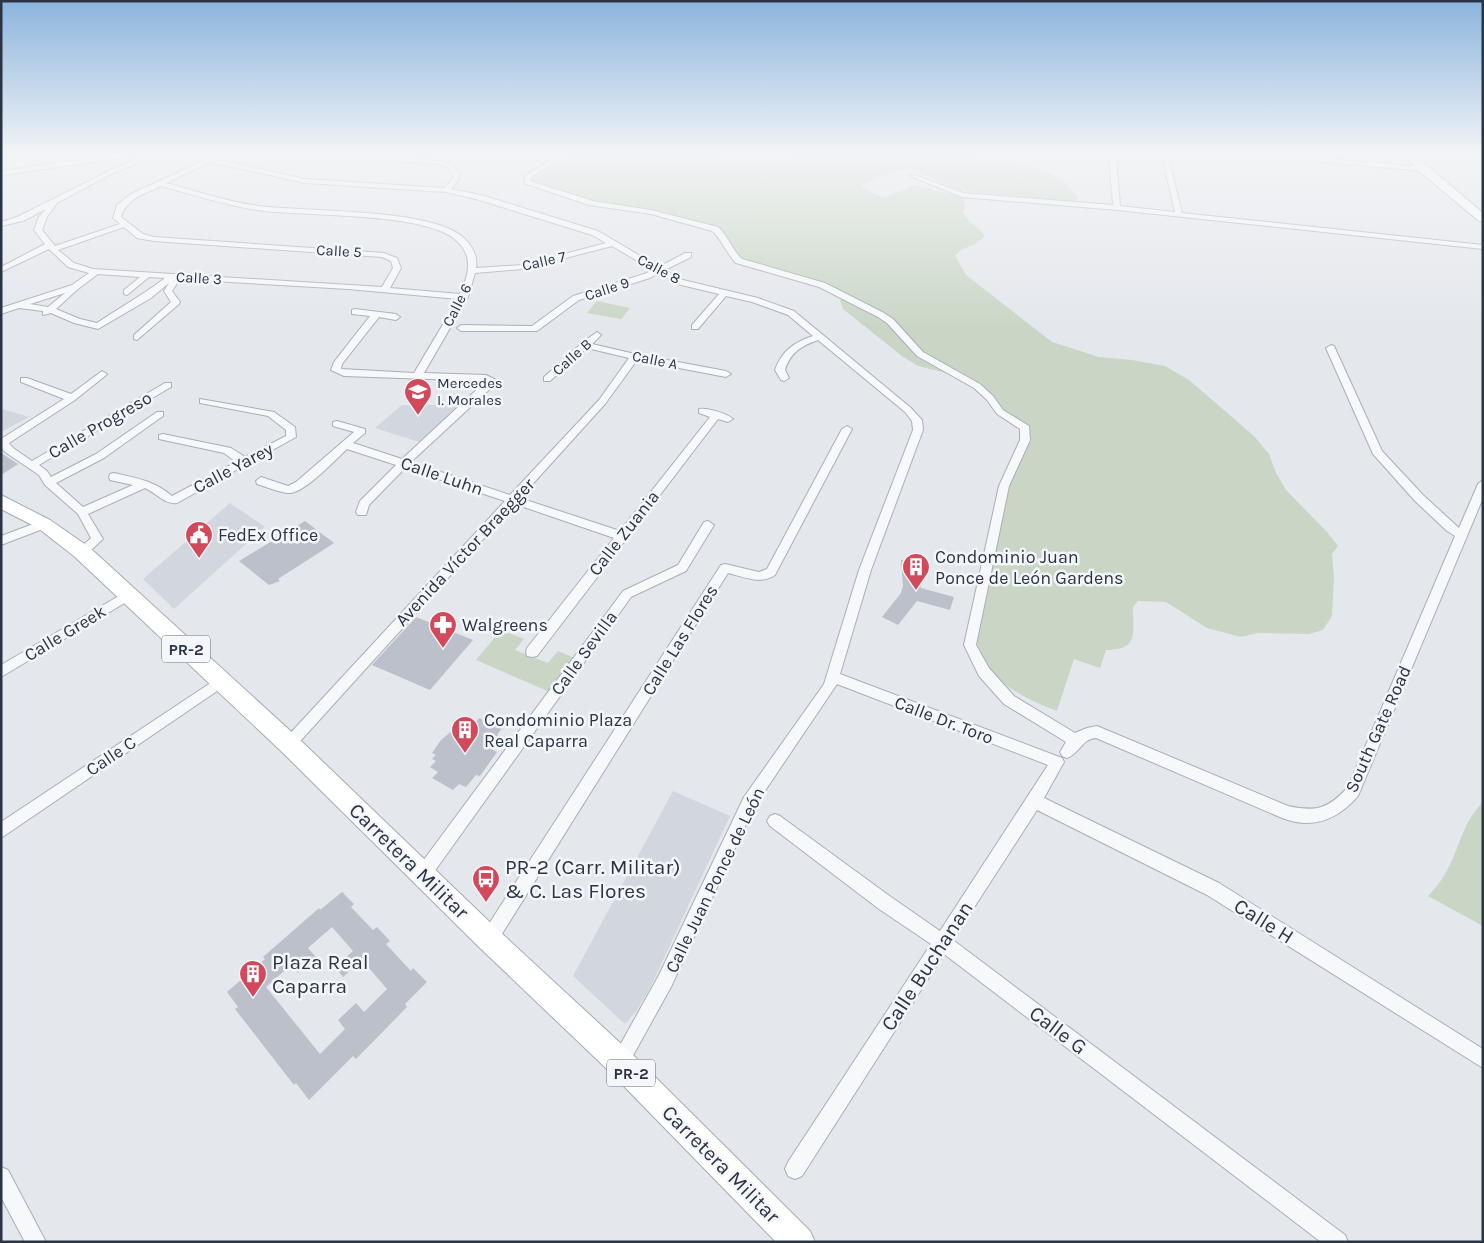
<svg xmlns="http://www.w3.org/2000/svg" width="1484" height="1243" font-family="Karla,sans-serif">
	<style>
		.built { fill: #d2d6de }
		.green { fill: #c9d6c5 }
		.building { fill: #bbc0ca; fill-rule: evenodd }
		.lines { fill: none; stroke-linecap: round; stroke-linejoin: round }
		.street-casing { stroke: #a9aeb7; stroke-width: 2 }
		.secondary-casing { stroke: #a9aeb7; stroke-width: 2 }
		.primary-casing { stroke: #a3abb8; stroke-width: 2 }
		.street { fill: #f7f8fa; fill-rule: evenodd }
		.secondary { fill: #fff; fill-rule: evenodd }
		.primary { fill: #fff; fill-rule: evenodd }
		.labels { text-anchor: middle; dominant-baseline: central; stroke-width: 5; stroke-linejoin: round; paint-order: stroke }
		.far-street-label { font-size: 15px; fill: #2b3445; stroke: #f4f6f9 }
		.far-poi-label { font-size: 15px; fill: #2b3445; stroke: #f4f6f9; text-anchor: start }
		.shield { fill: #f4f6f9; stroke: #676e7b; stroke-width: 1 }
		.shield-label { font-size: 16px; font-weight: bold; fill: #2b3445 }
		.street-label { font-size: 18px; fill: #2b3445; stroke: #f4f6f9 }
		.poi-label { font-size: 18px; fill: #2b3445; stroke: #f4f6f9; text-anchor: start }
		.near-street-label { font-size: 21px; fill: #2b3445; stroke: #f4f6f9 }
		.near-poi-label { font-size: 21px; fill: #2b3445; stroke: #f4f6f9; text-anchor: start }
	</style>
	<rect width="100%" height="100%" fill="#e4e7ec"/>
	<!-- built -->
	<g class="built">
		<path d="M402,405H459L419,442L375,428Z"/>
		<path d="M3,409L29,417L1,432V410Z"/>
		<path d="M230,503L265,527L174,609L143,579Z"/>
		<path d="M673,791L730,816L650,988L637,1010L625,1024L573,976Z"/>
	</g>
	<!-- green -->
	<g class="green">
		<path d="M344,152H441L434,157Z"/>
		<path d="M572,152H707L715,155L760,165L768,164L804,152H957C987,162 1038,163 1062,180C1068,184 1073,192 1078,197L1075,202L961,191L908,168L882,176L860,186L883,198L914,185L963,197L965,205L963,212C968,223 978,226 985,236C974,248 964,245 955,256L966,275L1052,342L1099,357L1132,360L1165,366L1189,380L1254,436L1269,454L1276,473L1286,490L1327,532L1338,546L1332,554L1334,576L1332,616L1323,630L1309,634L1257,633L1241,637L1207,628L1166,602L1138,601L1133,607C1133,633 1139,650 1106,650L1100,668L1074,659L1057,711C1018,696 990,682 976,640L1013,472L1031,441L1030,433L1025,427L998,411L973,386L951,374L918,366L902,356L843,309L840,300L847,295L740,259L711,225L705,223L651,209L595,202L531,181C533,171 562,157 572,152Z"/>
		<path d="M597,301L630,308L621,319L587,313Z"/>
		<path d="M501,630L524,639L515,650L548,663L558,651L577,659L552,693L476,660Z"/>
		<path d="M1483,801V926L1428,896C1451,873 1454,852 1467,824C1471,816 1478,808 1483,801Z"/>
	</g>
	<!-- building -->
	<g class="building">
		<path d="M1,453L18,464L1,475Z"/>
		<path d="M305,521L334,543L278,579L280,581L269,585L239,561Z"/>
		<path d="M901,560L919,561L921,588L954,597L950,610L917,601L898,625L882,617L901,593L903,586Z"/>
		<path d="M416,617L473,640L430,690L372,665Z"/>
		<path d="M479,718L502,728L497,735L503,737L493,750L497,752L480,776L476,775L466,787L459,784L453,790L432,778L438,772L430,767L436,761L432,759L436,755L432,753L441,740L452,731L456,733L462,727L464,728L470,722L474,725Z"/>
		<path d="M342,892L354,904L351,907L373,930L377,927L390,941L386,944L411,971L413,968L427,982L405,1004L407,1007L356,1059L353,1056L309,1100L296,1083L294,1085L235,1009L238,1007L227,992L265,959L263,957L319,908L320,910ZM332,927L353,951L335,967L343,977L362,960L387,989L364,1012L356,1003L338,1020L345,1029L320,1054L266,987L291,965L298,973L316,957L308,948Z"/>
	</g>
	<g class="lines">
		<defs>
			<g id="street">
				<path d="M137,152H172L209,158L222,152H230L217,159L305,179L444,188L452,180L453,174L448,167L439,164L341,157L322,152L442,161L453,165L459,174L458,181L451,189L481,195L598,231L659,267L685,253H691V257L665,270L683,280L758,298L794,311L911,408L922,420L923,430L871,570L840,674L1062,758L1064,762L1044,798L1219,883L1483,1049V1068L1207,895L1037,810L953,940L1345,1235L1348,1242H1321L944,954L802,1176L795,1179L788,1176L785,1169L788,1162L931,944L879,909L770,826L767,821L770,816L775,814L780,816L891,897L940,931L1048,765L837,684L754,807L671,987L626,1068L620,1071L614,1068L611,1062L614,1056L659,975L744,797L824,684L859,570L913,430L912,421L905,412L818,340C801,346 790,353 785,370L789,378L784,381L781,380L775,370C782,351 794,342 813,336L788,315L752,302L726,296L698,329H692V325L719,294L677,284L659,273L650,278L579,300L537,331H461L457,328L461,325L532,326L573,296L644,274L653,270L612,246L523,269L475,273L468,297L424,373L486,375L496,380L492,387L411,462L510,495L599,400L629,358L587,348L550,381H544V377L582,343L597,332L601,335L592,344L635,354L726,371L731,374L726,377L637,360L605,404L520,498L620,531L710,417L699,413V409C708,408 726,413 733,419L728,422L718,419L537,656L532,657L527,656L526,652L527,648L614,538L515,504L294,748L289,750L284,748L282,744L284,740L505,501L405,468L369,505L366,515H358L356,512L360,501L396,465L347,449C336,459 303,495 288,493C278,492 267,487 257,484L256,481L261,477L288,486L296,482L354,432L333,426V422L337,421L365,429V433L353,443L402,459L486,381L344,376L331,370L334,362L370,316L352,314V310L355,309L396,314L400,317L396,320L379,317L342,364L341,369L414,373L458,299L348,289L180,279L172,291L180,302L179,304L137,340L134,339V335L171,302L164,291L169,283L151,298L98,329L74,323L51,313L43,315V311L19,308L1,314V308L72,285L89,273L68,267L49,249L1,272V267L45,244L34,230L39,217L46,209L23,221L1,226V222L17,217L111,170L149,154L1,175V171ZM161,154L203,161L131,194L117,205L113,218L120,224L55,246L42,230L47,217L57,203L115,172ZM211,162L305,183L446,192L476,199L592,235L606,243L523,265L476,268C478,256 473,247 464,238C433,208 304,212 259,206C227,202 197,191 166,183ZM160,186C192,194 224,205 257,210C301,217 429,211 458,242C474,258 468,276 460,294L390,288L401,268L397,258L384,253L154,237L143,234L121,217C126,199 145,194 160,186ZM124,227L137,238L154,241L382,257L391,261L393,268L382,287L93,269L74,263L58,250ZM98,274L140,277L124,290V294L127,295L149,277L165,278C143,295 119,308 97,323L80,319L56,309L78,289ZM65,293L48,307L30,304Z"/>
				<path d="M565,152H572L531,177L530,181L593,201L651,210L718,227C728,236 732,250 742,259L825,283L884,313L893,319L923,352L980,384L993,396L1003,410L1029,426L1030,440L1009,486L976,645L989,668L1014,696L1075,733L1087,728L1097,726L1288,806C1317,812 1328,809 1348,787L1455,536L1447,531L1415,501L1373,454L1326,348L1331,345L1334,346L1382,451L1423,495L1459,528L1478,484L1483,480V498L1358,796C1337,820 1313,830 1282,818L1096,738C1082,739 1079,754 1067,758L1062,756L1060,752L1066,742L1004,704L979,676L964,645L999,486L1020,440V429L997,414L987,400L974,388L917,356L887,323L878,317L819,287L736,263C726,253 721,238 712,231L651,214L589,205L524,183L526,175Z"/>
				<path d="M994,152L1018,154L1040,152L1018,158Z"/>
				<path d="M1105,152H1124L1168,157L1182,213L1483,245V249L1117,210L962,197L910,176L915,175L963,193L1113,205L1109,154ZM1116,155L1163,160L1175,212L1120,206Z"/>
				<path d="M1230,152H1251L1423,167L1426,169L1423,171L1233,154Z"/>
				<path d="M102,371L107,374L105,376L75,400L9,443L13,448L32,461L165,383H171V387L39,465L47,471L51,477L96,454L157,412H163V416L104,458L56,483L83,507L133,485L110,480L109,477L110,474L114,473C136,478 155,481 172,496L236,462L224,453L159,439V435L163,434L231,448L245,457L286,436V430L268,416L200,403V399L274,412L295,427L296,437L177,503C165,505 156,493 145,488L88,514L103,539L86,555H78L76,552L91,538L78,514L45,485L39,475L5,452L1,447V439L64,399L21,382V378H27L71,394Z"/>
				<path d="M847,426L852,429L775,575C761,585 744,577 728,573L495,945L489,947L483,945L481,939L483,933L721,565L725,564L759,572L767,569L842,429Z"/>
				<path d="M44,520L48,521L50,524L48,527L1,545V536Z"/>
				<path d="M708,521L714,525L686,571L631,597L429,879L423,882L417,879L415,874L417,869L623,591L678,565L704,522Z"/>
				<path d="M129,590L133,592L135,595L133,598L1,677V665Z"/>
				<path d="M221,676L226,677L228,681L226,685L1,838V822Z"/>
				<path d="M1,1167L8,1170L46,1242H25L1,1197Z"/>
			</g>
			<path id="secondary" d="M1401,152H1411L1483,213V222L1479,221L1419,171Z"/>
			<path id="primary" d="M1,495L50,520L89,547L297,737L498,930L630,1052L810,1231L815,1242H776L610,1072L480,948L281,751L75,557L38,528L1,509Z"/>
		</defs>
		<!-- street casing -->
		<use href="#street" class="street-casing"/>
		<!-- secondary casing -->
		<use href="#secondary" class="secondary-casing"/>
		<!-- primary casing -->
		<use href="#primary" class="primary-casing"/>
		<!-- street -->
		<use href="#street" class="street"/>
		<!-- secondary -->
		<use href="#secondary" class="secondary"/>
		<!-- primary -->
		<use href="#primary" class="primary"/>
	</g>
	<!-- sky -->
	<linearGradient id="sky" x2="0" y2="1"><stop stop-color="#8bb4dd"/><stop offset="0.47" stop-color="#f3f4f6"/><stop offset="1" stop-color="#f3f4f6" stop-opacity="0"/></linearGradient>
	<rect width="1484" height="326" fill="url(#sky)"/>
	<!-- icons -->
	<defs>
		<symbol id="school-pin" viewBox="-11 -11 22 30"><path d="M0 17L-7.5 6A9.5 9.5 0 1 1 7.5 6Z" fill="#d1495b" stroke="#f4f6f9"/><path d="M0-5L7-2L0 1L-7-2ZM-4 1L0 2.5L4 1V4Q0 6-4 4Z" fill="#fff"/></symbol>
		<symbol id="civic-pin" viewBox="-11 -11 22 30"><path d="M0 17L-7.5 6A9.5 9.5 0 1 1 7.5 6Z" fill="#d1495b" stroke="#f4f6f9"/><path d="M-.6-6.5H3V-4.5H.6V-3L4-1V1h2V6H-6V1h2V-1L-.6-3ZM-1.2 2.5V6h2.4V2.5Z" fill="#fff"/></symbol>
		<symbol id="building-pin" viewBox="-11 -11 22 30"><path d="M0 17L-7.5 6A9.5 9.5 0 1 1 7.5 6Z" fill="#d1495b" stroke="#f4f6f9"/><path d="M-4-6H4V6H1V3H-1V6H-4ZM-2.5-4.3h1.7v1.8h-1.7ZM.8-4.3h1.7v1.8H.8ZM-2.5-1h1.7V.8h-1.7ZM.8-1h1.7V.8H.8Z" fill="#fff"/></symbol>
		<symbol id="pharmacy-pin" viewBox="-11 -11 22 30"><path d="M0 17L-7.5 6A9.5 9.5 0 1 1 7.5 6Z" fill="#d1495b" stroke="#f4f6f9"/><path d="M-2-6h4v4h4v4h-4v4h-4v-4h-4v-4h4Z" fill="#fff"/></symbol>
		<symbol id="bus-pin" viewBox="-11 -11 22 30"><path d="M0 17L-7.5 6A9.5 9.5 0 1 1 7.5 6Z" fill="#d1495b" stroke="#f4f6f9"/><path d="M-5-6H5V4H4V6H2V4H-2V6H-4V4H-5ZM-3.5-4V0h7V-4ZM-3.5 1.2v1.5H-2V1.2ZM2 1.2v1.5H3.5V1.2Z" fill="#fff"/></symbol>
	</defs>
	<g fill-rule="evenodd">
		<use href="#school-pin" x="402" y="376" width="32" height="43"/>
		<use href="#civic-pin" x="183" y="519" width="32" height="43"/>
		<use href="#building-pin" x="900" y="551" width="32" height="43"/>
		<use href="#pharmacy-pin" x="427" y="609" width="32" height="43"/>
		<use href="#building-pin" x="449" y="714" width="32" height="43"/>
		<use href="#bus-pin" x="470" y="863" width="32" height="43"/>
		<use href="#building-pin" x="237" y="958" width="32" height="43"/>
	</g>
	<g class="labels">
		<!-- far-street labels -->
		<g class="far-street-label">
			<text transform="translate(339 251) rotate(3)">Calle 5</text>
			<text transform="translate(544 261) rotate(-13)">Calle 7</text>
			<text transform="translate(659 269) rotate(28)">Calle 8</text>
			<text transform="translate(199 278) rotate(3)">Calle 3</text>
			<text transform="translate(607 289) rotate(-18)">Calle 9</text>
			<text transform="translate(457 305) rotate(-63)">Calle 6</text>
			<text transform="translate(572 357) rotate(-42)">Calle B</text>
			<text transform="translate(655 360) rotate(11)">Calle A</text>
		</g>
		<!-- far-poi labels -->
		<g class="far-poi-label">
			<text x="437" y="383">Mercedes<tspan x="437" dy="17">I. Morales</tspan></text>
		</g>
		<!-- shield labels -->
		<g class="shield">
			<rect x="162" y="635.5" width="48" height="27" rx="4"/>
			<rect x="607" y="1059.5" width="48" height="27" rx="4"/>
		</g>
		<g class="shield-label">
			<text x="186" y="649">PR-2</text>
			<text x="631" y="1073">PR-2</text>
		</g>
		<!-- street labels -->
		<g class="street-label">
			<text transform="translate(100 425) rotate(-30)">Calle Progreso</text>
			<text transform="translate(233 468) rotate(-28)">Calle Yarey</text>
			<text transform="translate(442 476) rotate(19)">Calle Luhn</text>
			<text transform="translate(624 533) rotate(-52)">Calle Zuania</text>
			<text transform="translate(465 552) rotate(-47)">Avenida Víctor Braegger</text>
			<text transform="translate(65 633) rotate(-31)">Calle Greek</text>
			<text transform="translate(680 640) rotate(-58)">Calle Las Flores</text>
			<text transform="translate(584 653) rotate(-54)">Calle Sevilla</text>
			<text transform="translate(944 720) rotate(21)">Calle Dr. Toro</text>
			<text transform="translate(1378 729) rotate(-66)">South Gate Road</text>
			<text transform="translate(111 756) rotate(-34)">Calle C</text>
			<text transform="translate(715 880) rotate(-64)">Calle Juan Ponce de León</text>
		</g>
		<!-- poi labels -->
		<g class="poi-label">
			<text x="218" y="535">FedEx Office</text>
			<text x="935" y="557">Condominio Juan<tspan x="935" dy="21">Ponce de León Gardens</tspan></text>
			<text x="462" y="625">Walgreens</text>
			<text x="484" y="720">Condominio Plaza<tspan x="484" dy="21">Real Caparra</tspan></text>
		</g>
		<!-- near-street labels -->
		<g class="near-street-label">
			<text transform="translate(409 861) rotate(44)">Carretera Militar</text>
			<text transform="translate(1264 921) rotate(32)">Calle H</text>
			<text transform="translate(927 966) rotate(-57)">Calle Buchanan</text>
			<text transform="translate(1058 1030) rotate(37)">Calle G</text>
			<text transform="translate(721 1164) rotate(45)">Carretera Militar</text>
		</g>
		<!-- near-poi labels -->
		<g class="near-poi-label">
			<text x="505" y="867">PR-2 (Carr. Militar)<tspan x="505" dy="24">&amp; C. Las Flores</tspan></text>
			<text x="272" y="962">Plaza Real<tspan x="272" dy="24">Caparra</tspan></text>
		</g>
	</g>
	<!-- border -->
	<rect width="1484" height="1243" fill="none" stroke="#2b3445" stroke-width="5"/>
</svg>
